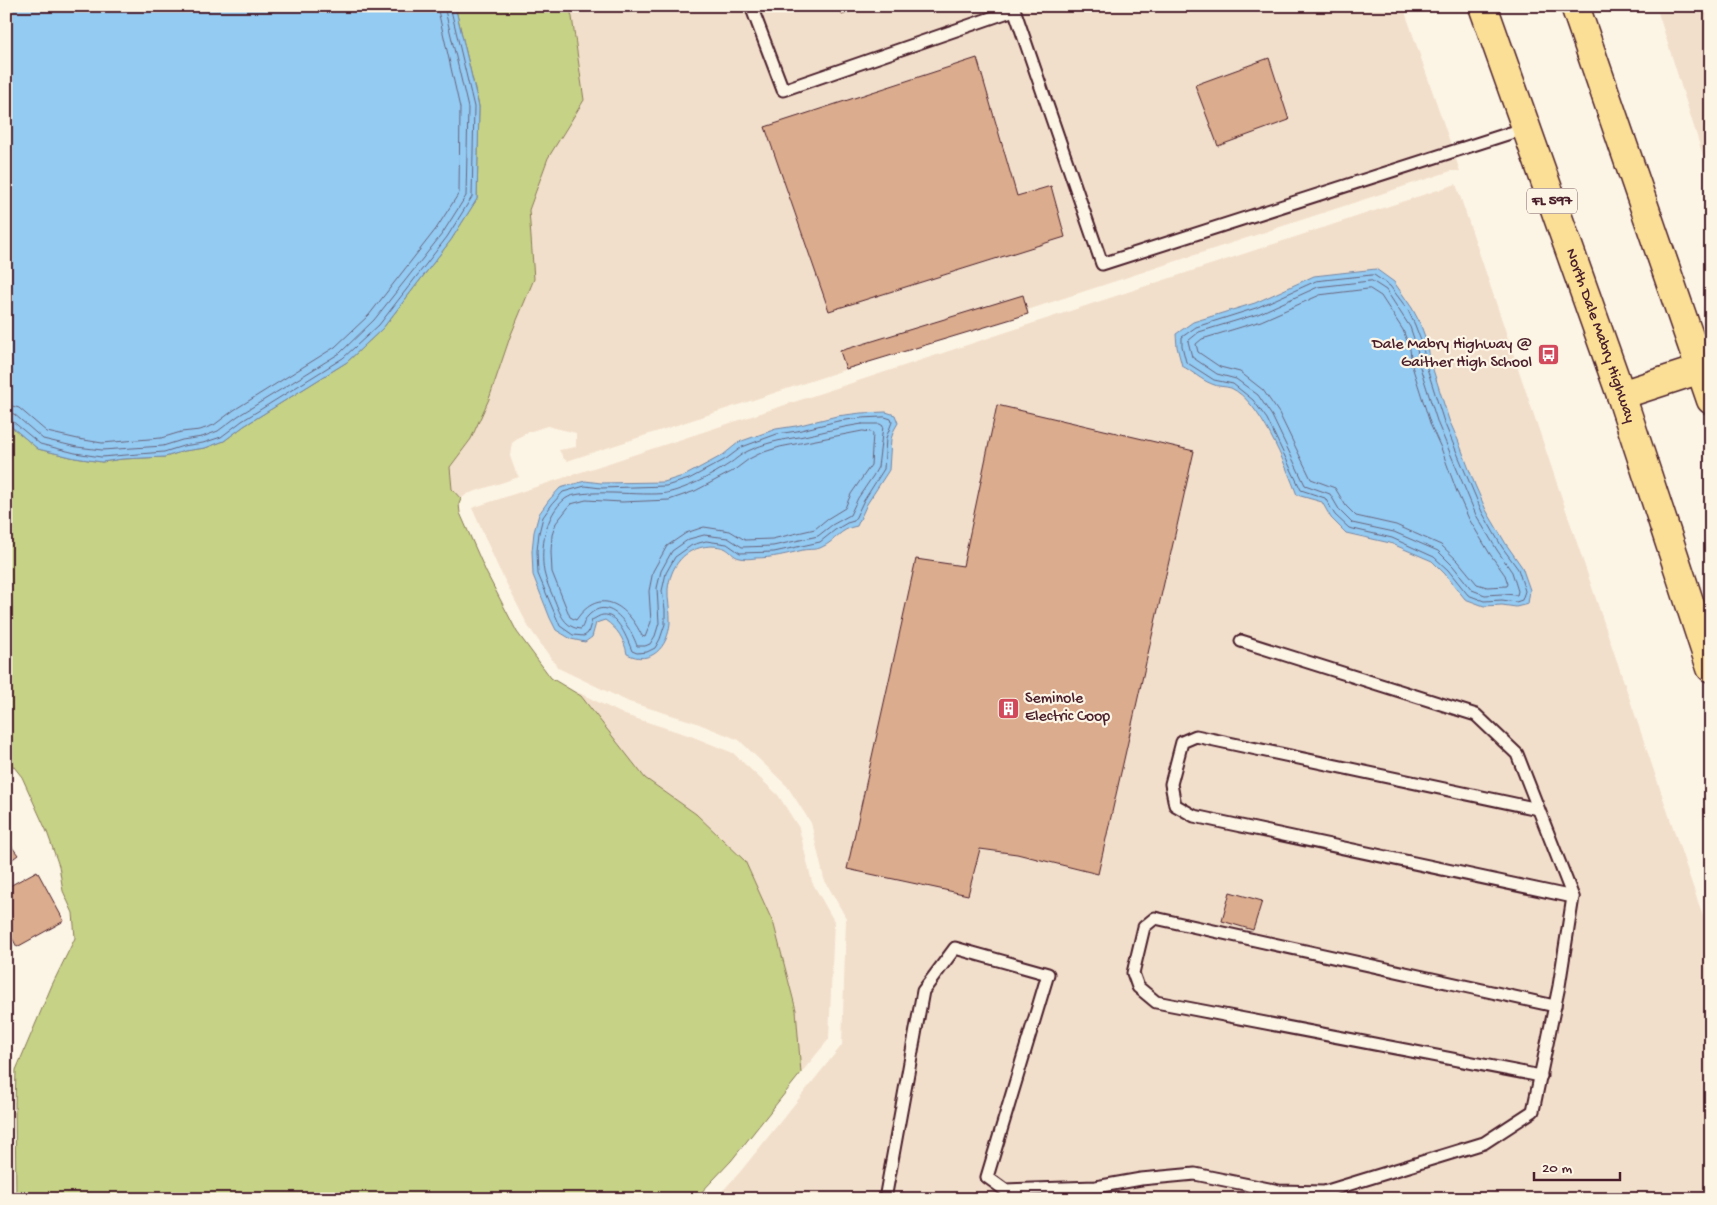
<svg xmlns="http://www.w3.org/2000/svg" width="1717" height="1205" font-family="'Gochi Hand',sans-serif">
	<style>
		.built { fill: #f2dfcb }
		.green { fill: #c6d285; stroke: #887858 }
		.water { fill: #94cbf3; stroke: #7686a3 }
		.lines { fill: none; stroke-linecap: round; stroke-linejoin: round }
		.shore { stroke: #68647b; stroke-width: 1 }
		.building { fill: #dbac8d; stroke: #4a1f2b }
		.lane-casing { stroke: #4a1f2b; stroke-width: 15 }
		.primary-casing { stroke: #4a1f2b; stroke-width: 31 }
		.lane { stroke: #fcf5e5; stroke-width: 11 }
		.primary { stroke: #fbdf96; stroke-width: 28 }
		.labels { text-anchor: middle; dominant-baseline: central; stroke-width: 4.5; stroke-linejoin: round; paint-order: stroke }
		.shield { fill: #fcf5e5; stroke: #7f5f63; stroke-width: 1 }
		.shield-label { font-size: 15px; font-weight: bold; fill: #4a1f2b }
		.street-label { font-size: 16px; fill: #4a1f2b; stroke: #fcf5e5 }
		.poi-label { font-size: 16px; fill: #4a1f2b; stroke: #fcf5e5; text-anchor: end }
	</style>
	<rect width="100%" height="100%" fill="#fcf5e5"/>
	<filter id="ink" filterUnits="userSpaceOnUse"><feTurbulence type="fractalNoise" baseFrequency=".02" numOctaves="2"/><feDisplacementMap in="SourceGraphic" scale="10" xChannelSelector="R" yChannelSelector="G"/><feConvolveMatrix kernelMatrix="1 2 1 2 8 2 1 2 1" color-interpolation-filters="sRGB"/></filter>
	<g filter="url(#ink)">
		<!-- built -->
		<g class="built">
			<path d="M569,6H1403L1460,171H1451L567,461L564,459L559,450L576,447V433L547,426L526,433L512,443L510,456L515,470L519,477L467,494L461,499L452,489L450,467L471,439L489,399L510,337L534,279L529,210L548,158L584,100L572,17Z"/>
			<path d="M1656,6H1711V181Z"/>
			<path d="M1456,184L1711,940V1199H715L740,1172L842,1045L846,918L824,879L811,823L787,786L739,740L694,722L629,702L558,668L528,626L498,567L472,508Z"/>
			<path d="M575,691L625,715L691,736L733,753L778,795L799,828L812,882L834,921L829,1039L801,1073L796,1010L774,925L745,861L696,814L645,778L581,696Z"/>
		</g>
		<!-- green -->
		<path class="green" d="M455,6H569L572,17L584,100L548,158L529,210L534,279L510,337L489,399L471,439L450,467L452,489L461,499L459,504L460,513L486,572L517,632L551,678L581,696L645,778L696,814L745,861L774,925L796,1010L801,1073L731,1161L695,1199H16L15,1104L16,1070L52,985L75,938L73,913L63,891L59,866L47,832L22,777L6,757V422L38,449L75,458L102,462L122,459L165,457L184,451L205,448L224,441L244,426L347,362L383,328L451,240L477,199L479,106Z"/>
		<!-- water -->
		<g class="water">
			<path d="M6,6H455L479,107L477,199L451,240L383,328L347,362L244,426L224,441L205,448L184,451L165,457L122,459L102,462L75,458L38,449L6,422Z"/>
			<path d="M1376,269L1394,282L1412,308L1420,323L1428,345L1430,360L1449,420L1458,440L1475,485L1486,510L1506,544L1522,567L1530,590L1528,604L1516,607L1502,605L1484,606L1465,599L1445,574L1432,561L1390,543L1346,533L1331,518L1322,502L1297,495C1286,466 1260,401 1231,388C1225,386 1217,387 1212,384C1201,380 1192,371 1182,366L1177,347L1176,334L1193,322L1255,303L1314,276Z"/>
			<path d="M886,412L895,415L898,423L894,430L891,439L889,470L867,504L857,526C839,529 836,541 822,547C817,550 809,549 803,550C787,554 772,558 755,558C750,559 744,559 740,558C733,557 730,550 724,548C709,543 689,548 679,561C673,568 669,579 668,589C667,600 671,612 670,623C668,647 651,666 627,654C624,639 618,629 605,620L596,623L592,637L585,642L571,639L556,630L550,618L533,575L532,551L534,532L539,514L549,500L560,488L585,481L601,483L664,482L686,475L723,455L739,442L776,429L796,426L837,416L861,413Z"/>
		</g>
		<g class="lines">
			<!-- shore -->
			<g class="shore">
				<path d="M1374,275L1390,286L1408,310L1415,325L1423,346L1425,362L1444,422L1482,512L1502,547L1518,569L1525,591L1522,600L1516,602L1502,600L1484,601L1468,595L1448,570L1434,557L1392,538L1349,528L1335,515L1325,498L1301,490L1267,419L1253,400L1233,384L1214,380L1186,362L1182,346V337L1196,327L1256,308L1316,281Z"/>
				<path d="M1372,281L1386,290L1410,327L1417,347L1419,364L1438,424L1476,515L1497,550L1512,572L1518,591L1517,595L1502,594L1485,595L1472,590L1453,566L1438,551L1394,532L1352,523L1340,511L1330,494L1305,485L1272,416L1258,395L1236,379L1217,374L1192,357L1188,341L1199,332L1258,314L1318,287Z"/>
				<path d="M1370,289L1381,296L1403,330L1410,349L1412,366L1431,426L1441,448L1457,492L1469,519L1490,554L1505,575L1508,584L1507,586L1487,587L1477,584L1458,561L1441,545L1396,525L1356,516L1346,506L1335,488L1311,479L1279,413L1263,390L1240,372L1220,367L1198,352L1196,344L1202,339L1261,321L1320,295Z"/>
				<path d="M6,404L19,408L47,432L78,439L102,443L161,438L181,432L200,430L214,425L234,410L335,347L369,315L436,229L459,193L460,108L437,6"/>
				<path d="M6,412L14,414L43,439L77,447L102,450L163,446L182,440L202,437L218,431L238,416L340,353L374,320L442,234L466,196L468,108L444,6"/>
				<path d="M885,417L891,419L892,422L886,438L884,469L863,502L854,521L847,523L835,530L820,542L774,552L740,553L727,544L706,541L692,545L675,557L666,573L662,591L665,609V624L660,639L655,648L647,652L637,653L632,651C628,641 618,613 603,615C600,615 596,618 592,620L588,633L584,636L573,635L560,626L538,574L537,551L539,533L543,517L553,503L563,492L585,486L601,488L666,486L689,479L726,459L742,447L777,434L797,431L838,421L862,418Z"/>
				<path d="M6,418L11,420L40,444L75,453L101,457L164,452L183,446L203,443L221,437L242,421L343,358L379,325L447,237L472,197L474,107L450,6"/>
				<path d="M862,424H880L883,426L878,467L873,476L858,498L850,515L832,525L818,536L773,546L742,547L728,538L704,535L689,539L672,551L661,571L657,588L659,623L655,636L650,644L645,646H637C631,628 610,593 588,616C584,619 584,625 581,629C565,628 560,614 555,601C551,592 546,582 544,572C540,548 545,515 565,499C580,487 644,497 667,493C688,488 711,476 729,464C735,460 741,454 748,451C765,443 780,440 799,437C820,433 840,427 862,424Z"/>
				<path d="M863,431L871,432L873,433L871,465L851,494L845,508L827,519L815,529L772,539L745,540L730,531L704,527L686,533L667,546L653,571L649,591L651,622L645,637L642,636C628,606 600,585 576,620L570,617L552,572L551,552L552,535L556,523L571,504L586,500L622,502L669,500L695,491L733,471L749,459L761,453L780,447Z"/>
			</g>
		</g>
		<!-- building -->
		<g class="building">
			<path d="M839,6H865L842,15Z"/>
			<path d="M977,58L1017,196L1051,186L1065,237L829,311L765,127Z"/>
			<path d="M1269,58L1289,120L1218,146L1195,85Z"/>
			<path d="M1023,295L1028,314L846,369L840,351Z"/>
			<path d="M997,405L1194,451L1098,874L1017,854L980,849L968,895L847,869L916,559L963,566Z"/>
			<path d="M6,839L18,855L6,864Z"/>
			<path d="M37,871L64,921L17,947L6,927V888Z"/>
			<path d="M1230,892L1262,901L1253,930L1222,921Z"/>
		</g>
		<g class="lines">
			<defs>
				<g id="lane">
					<path d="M751,6L783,90L1014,10"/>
					<path d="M1013,6L1102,264L1526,128"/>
					<path d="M1538,809L1196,736L1182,742L1171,784L1175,805L1194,816L1573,897"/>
					<path d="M1541,1076L1156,1002L1138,987L1133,973L1144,927L1155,918L1555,1006"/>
					<path d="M885,1199L923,991L955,948L1048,974L987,1177L1005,1190L1096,1187L1141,1179L1195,1174L1279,1191L1324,1192L1484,1143L1533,1111L1559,986L1573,897L1517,754L1476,715L1241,641"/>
				</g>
				<g id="primary">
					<path id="s1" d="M1483,6L1621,395L1711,668"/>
					<path d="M1575,6L1711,400"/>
					<path d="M1621,395L1701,369"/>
				</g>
			</defs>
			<!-- lane casing -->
			<use href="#lane" class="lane-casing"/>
			<!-- primary casing -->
			<use href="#primary" class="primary-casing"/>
			<!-- lane -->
			<use href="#lane" class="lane"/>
			<!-- primary -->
			<use href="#primary" class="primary"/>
		</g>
	</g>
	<!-- icons -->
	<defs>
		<symbol id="bus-square" viewBox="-11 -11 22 22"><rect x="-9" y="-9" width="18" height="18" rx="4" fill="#d1495b" stroke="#fcf5e5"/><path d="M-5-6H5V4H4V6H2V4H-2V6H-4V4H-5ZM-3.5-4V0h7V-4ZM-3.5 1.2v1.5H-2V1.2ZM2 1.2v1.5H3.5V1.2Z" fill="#fff"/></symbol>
		<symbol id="building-square" viewBox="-11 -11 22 22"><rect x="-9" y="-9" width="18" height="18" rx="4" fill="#d1495b" stroke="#fcf5e5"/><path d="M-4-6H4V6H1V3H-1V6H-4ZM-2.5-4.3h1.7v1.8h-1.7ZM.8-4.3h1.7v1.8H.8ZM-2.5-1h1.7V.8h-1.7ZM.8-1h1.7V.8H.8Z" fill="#fff"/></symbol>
	</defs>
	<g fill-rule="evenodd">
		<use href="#bus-square" x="1536" y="342" width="25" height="25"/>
		<use href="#building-square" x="996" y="696" width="25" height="25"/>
	</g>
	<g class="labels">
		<!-- shield labels -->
		<rect class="shield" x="1527" y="188.5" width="50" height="25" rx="4"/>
		<g class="shield-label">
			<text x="1552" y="201">FL 597</text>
		</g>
		<!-- street labels -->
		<g class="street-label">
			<text stroke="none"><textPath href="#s1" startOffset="350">North Dale Mabry Highway</textPath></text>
		</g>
		<!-- poi labels -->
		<g class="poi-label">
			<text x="1532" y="345">Dale Mabry Highway @<tspan x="1532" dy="18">Gaither High School</tspan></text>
			<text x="1025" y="699" text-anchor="start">Seminole<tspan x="1025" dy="18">Electric Coop</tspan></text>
		</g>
	</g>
	<!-- margin -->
	<rect width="1717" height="1205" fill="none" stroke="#fcf5e5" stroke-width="25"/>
	<rect x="12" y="12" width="1692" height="1180" fill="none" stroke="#4a1f2b" stroke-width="2" filter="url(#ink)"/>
	<!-- scale -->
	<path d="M1534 1172v8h86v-8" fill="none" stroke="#4a1f2b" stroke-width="2.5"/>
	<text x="1542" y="1172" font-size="15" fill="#4a1f2b" stroke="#fcf5e5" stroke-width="4" paint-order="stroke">20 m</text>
</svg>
